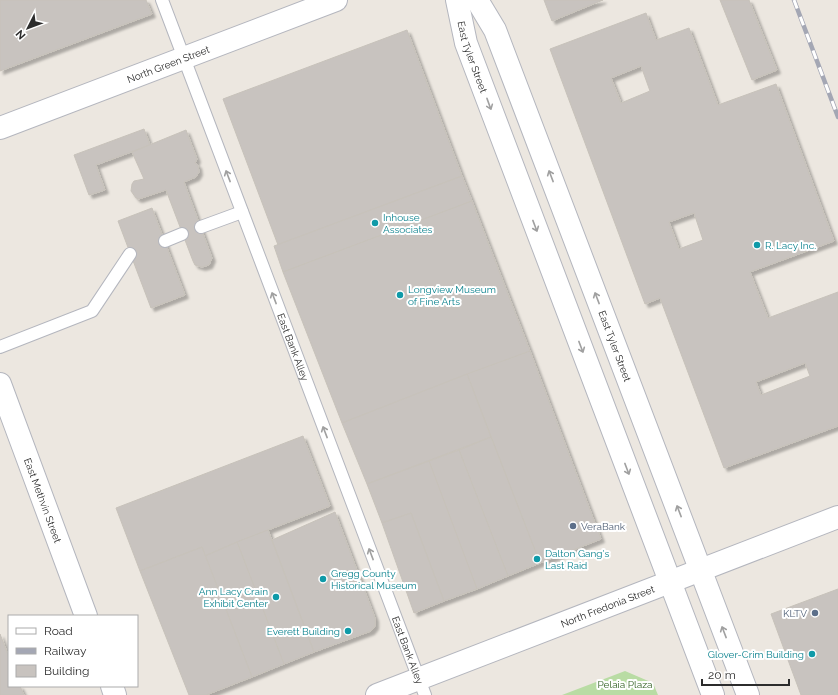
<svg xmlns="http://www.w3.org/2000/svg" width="838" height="695" font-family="Raleway,sans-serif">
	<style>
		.green { fill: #b9dca4 }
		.building { fill: #c8c3bf; stroke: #c7c2ba; fill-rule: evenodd; filter: url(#shadow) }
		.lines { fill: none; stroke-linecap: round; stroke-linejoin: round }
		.service-casing { stroke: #b4b6be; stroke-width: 14 }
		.minor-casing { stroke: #b4b6be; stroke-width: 24 }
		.tertiary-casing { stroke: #b4b6be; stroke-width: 24 }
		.service { stroke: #fff; stroke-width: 12 }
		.minor { stroke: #fff; stroke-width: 22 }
		.tertiary { stroke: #fff; stroke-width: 22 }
		.rail-casing { stroke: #a4a7b4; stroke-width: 4.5 }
		.rail { stroke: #fff; stroke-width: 3; stroke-dasharray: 9; stroke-linecap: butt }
		.oneway { stroke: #a0a0a0 }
		.culture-dot { fill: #0f9aa8; stroke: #fff; stroke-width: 1.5 }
		.service-dot { fill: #5c6f8a; stroke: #fff; stroke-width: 1.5 }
		.labels { text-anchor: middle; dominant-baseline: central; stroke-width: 4; stroke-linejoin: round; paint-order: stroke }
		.street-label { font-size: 10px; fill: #2c2c2c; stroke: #fff }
		.culture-label { font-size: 10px; fill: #0d838f; stroke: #fff; text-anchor: start }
		.service-label { font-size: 10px; fill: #4e5e75; stroke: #fff; text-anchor: start }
		.park-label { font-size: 10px; fill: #336224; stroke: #fff }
	</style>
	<defs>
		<filter id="shadow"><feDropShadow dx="3.5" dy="3.5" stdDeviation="1" flood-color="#0004"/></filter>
	</defs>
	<rect width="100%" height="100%" fill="#ece7e0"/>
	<!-- green -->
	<path class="green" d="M625,671L653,683L658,695H562Z"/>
	<!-- building -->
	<g class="building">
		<path d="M0,0H146L152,14L0,71Z"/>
		<path d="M544,0H603L552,21Z"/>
		<path d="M720,0H749L777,70L752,80Z"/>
		<path d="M646,13L656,40L689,28L718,105L776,84L834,241L750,272L768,318L838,292V426L724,468L660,298L645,304L550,49ZM641,66L650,91L621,103L611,78ZM694,213L703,240L679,249L669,222ZM805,363L810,376L761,395L756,382Z"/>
		<path d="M407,30L462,176L278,245L223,99Z"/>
		<path d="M144,129L150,145L96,165L105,190L89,195L74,155Z"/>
		<path d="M186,130L197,159L195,163L198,165L199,172L196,177L184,182L212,258L209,265L202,267L195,265L193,261L166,190L139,199L136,198L131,191L132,184L134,181L144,179L132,152Z"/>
		<path d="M462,176L472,201L283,272L274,246Z"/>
		<path d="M472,201L530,351L342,423L283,272Z"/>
		<path d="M152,208L185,295L151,308L118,221Z"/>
		<path d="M530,351L601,539L540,563L467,374Z"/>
		<path d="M467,374L491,437L367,484L342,423Z"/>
		<path d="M303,436L330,506L237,542L205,556L202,547L140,571L116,508Z"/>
		<path d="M491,437L540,563L508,576L459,450Z"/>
		<path d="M459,450L508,576L477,589L429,461Z"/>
		<path d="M429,461L477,589L444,601L411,513L382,523L367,484Z"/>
		<path d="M335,512L375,618V626L371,631L314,652L272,540Z"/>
		<path d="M411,513L444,601L414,613L382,523Z"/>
		<path d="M268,530L314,652L284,664L237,542Z"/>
		<path d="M237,542L284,664L252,677L205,556Z"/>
		<path d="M202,547L252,677L206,695H189L140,571Z"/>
		<path d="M838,589V695H801L771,614Z"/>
		<path d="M0,634L9,657V686H20L24,695H0Z"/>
	</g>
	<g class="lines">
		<defs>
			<g id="service">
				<path id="s1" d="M162,0L425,695"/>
				<path d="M201,227L242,212"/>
				<path d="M165,241L182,234"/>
				<path d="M0,347L92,311L130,254"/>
			</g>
			<g id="minor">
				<path id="s2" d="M457,0L466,43L713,695"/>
				<path id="s3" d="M477,0L495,30L748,695"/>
				<path id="s4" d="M0,384L86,616"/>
				<path d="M112,686L115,695"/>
				<path id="s5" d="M377,695L838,517"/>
			</g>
			<g id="tertiary">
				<path id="s6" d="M0,128L336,0"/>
			</g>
		</defs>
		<!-- service casing -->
		<use href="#service" class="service-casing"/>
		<!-- minor casing -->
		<use href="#minor" class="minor-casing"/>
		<!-- tertiary casing -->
		<use href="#tertiary" class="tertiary-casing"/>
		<!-- service -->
		<use href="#service" class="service"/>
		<!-- minor -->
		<use href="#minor" class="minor"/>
		<!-- tertiary -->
		<use href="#tertiary" class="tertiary"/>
		<defs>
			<path id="rail" d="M794,0L838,117"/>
		</defs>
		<!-- rail casing -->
		<use href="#rail" class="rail-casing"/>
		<!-- rail -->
		<use href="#rail" class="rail"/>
	</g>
	<!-- one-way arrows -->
	<defs><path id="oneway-shaft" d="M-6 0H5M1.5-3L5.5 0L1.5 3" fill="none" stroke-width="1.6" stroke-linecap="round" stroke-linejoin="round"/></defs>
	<g class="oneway">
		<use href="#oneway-shaft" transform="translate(489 104) rotate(70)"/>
		<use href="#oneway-shaft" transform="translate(228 176) rotate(-111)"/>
		<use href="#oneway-shaft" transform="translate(551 176) rotate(-111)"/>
		<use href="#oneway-shaft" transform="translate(535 226) rotate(69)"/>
		<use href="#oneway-shaft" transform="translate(274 298) rotate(-111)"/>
		<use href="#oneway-shaft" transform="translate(597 298) rotate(-111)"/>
		<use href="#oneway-shaft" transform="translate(581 347) rotate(69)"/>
		<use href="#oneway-shaft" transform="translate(325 432) rotate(-111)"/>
		<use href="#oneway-shaft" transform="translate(627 469) rotate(69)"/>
		<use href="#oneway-shaft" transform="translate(679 511) rotate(-111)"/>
		<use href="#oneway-shaft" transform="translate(371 554) rotate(-111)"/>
		<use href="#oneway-shaft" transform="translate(724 632) rotate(-111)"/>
	</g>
	<!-- markers -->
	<g class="culture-dot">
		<circle cx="375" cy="223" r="4"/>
		<circle cx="757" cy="245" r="4"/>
		<circle cx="400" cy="295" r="4"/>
		<circle cx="537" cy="559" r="4"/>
		<circle cx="323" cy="579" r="4"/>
		<circle cx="276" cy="597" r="4"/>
		<circle cx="348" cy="631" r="4"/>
		<circle cx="812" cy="654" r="4"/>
	</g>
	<g class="service-dot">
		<circle cx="573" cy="526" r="4"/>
		<circle cx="815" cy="613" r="4"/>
	</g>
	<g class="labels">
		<!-- street labels -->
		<g class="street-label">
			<text stroke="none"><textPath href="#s2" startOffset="59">East Tyler Street</textPath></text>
			<text stroke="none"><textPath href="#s6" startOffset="180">North Green Street</textPath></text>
			<text stroke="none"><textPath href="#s3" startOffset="373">East Tyler Street</textPath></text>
			<text stroke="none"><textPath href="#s1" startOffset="371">East Bank Alley</textPath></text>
			<text stroke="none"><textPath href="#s4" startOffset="124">East Methvin Street</textPath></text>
			<text stroke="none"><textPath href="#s5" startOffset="247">North Fredonia Street</textPath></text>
			<text stroke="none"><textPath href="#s1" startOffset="695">East Bank Alley</textPath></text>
		</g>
		<!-- culture labels -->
		<g class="culture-label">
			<text x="383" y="217">Inhouse<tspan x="383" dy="12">Associates</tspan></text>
			<text x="765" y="245">R. Lacy Inc.</text>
			<text x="408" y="289">Longview Museum<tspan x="408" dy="12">of Fine Arts</tspan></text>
			<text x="545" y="553">Dalton Gang's<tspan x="545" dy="12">Last Raid</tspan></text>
			<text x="331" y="573">Gregg County<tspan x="331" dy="12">Historical Museum</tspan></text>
			<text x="268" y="591" text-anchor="end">Ann Lacy Crain<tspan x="268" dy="12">Exhibit Center</tspan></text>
			<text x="340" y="631" text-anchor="end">Everett Building</text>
			<text x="804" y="654" text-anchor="end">Glover-Crim Building</text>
		</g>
		<!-- service labels -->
		<g class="service-label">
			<text x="581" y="526">VeraBank</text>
			<text x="807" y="613" text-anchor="end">KLTV</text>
		</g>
		<!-- park labels -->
		<g class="park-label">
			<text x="625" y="684">Pelaia Plaza</text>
		</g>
	</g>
	<!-- legend -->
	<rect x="8" y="615" width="130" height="72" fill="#ffffff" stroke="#ababab"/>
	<rect x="16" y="628" width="20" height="6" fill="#ffffff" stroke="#ababab"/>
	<text x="44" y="635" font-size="12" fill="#2c2c2c">Road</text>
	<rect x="16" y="648" width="20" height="6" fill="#a4a7b4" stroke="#ababab"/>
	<text x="44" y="655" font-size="12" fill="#2c2c2c">Railway</text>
	<rect x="16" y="665" width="20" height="12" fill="#c8c3bf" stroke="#ababab"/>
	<text x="44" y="675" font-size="12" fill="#2c2c2c">Building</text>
	<!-- north arrow -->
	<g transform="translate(28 28) rotate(228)" stroke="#ffffff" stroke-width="3" paint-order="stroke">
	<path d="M0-3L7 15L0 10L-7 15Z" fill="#2c2c2c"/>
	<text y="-6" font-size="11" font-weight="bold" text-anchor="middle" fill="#2c2c2c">N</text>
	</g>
	<!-- scale -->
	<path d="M702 679v6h87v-6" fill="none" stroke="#2c2c2c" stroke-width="2"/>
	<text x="708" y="679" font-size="12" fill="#2c2c2c" stroke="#ffffff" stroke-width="3" paint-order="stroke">20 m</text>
</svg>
